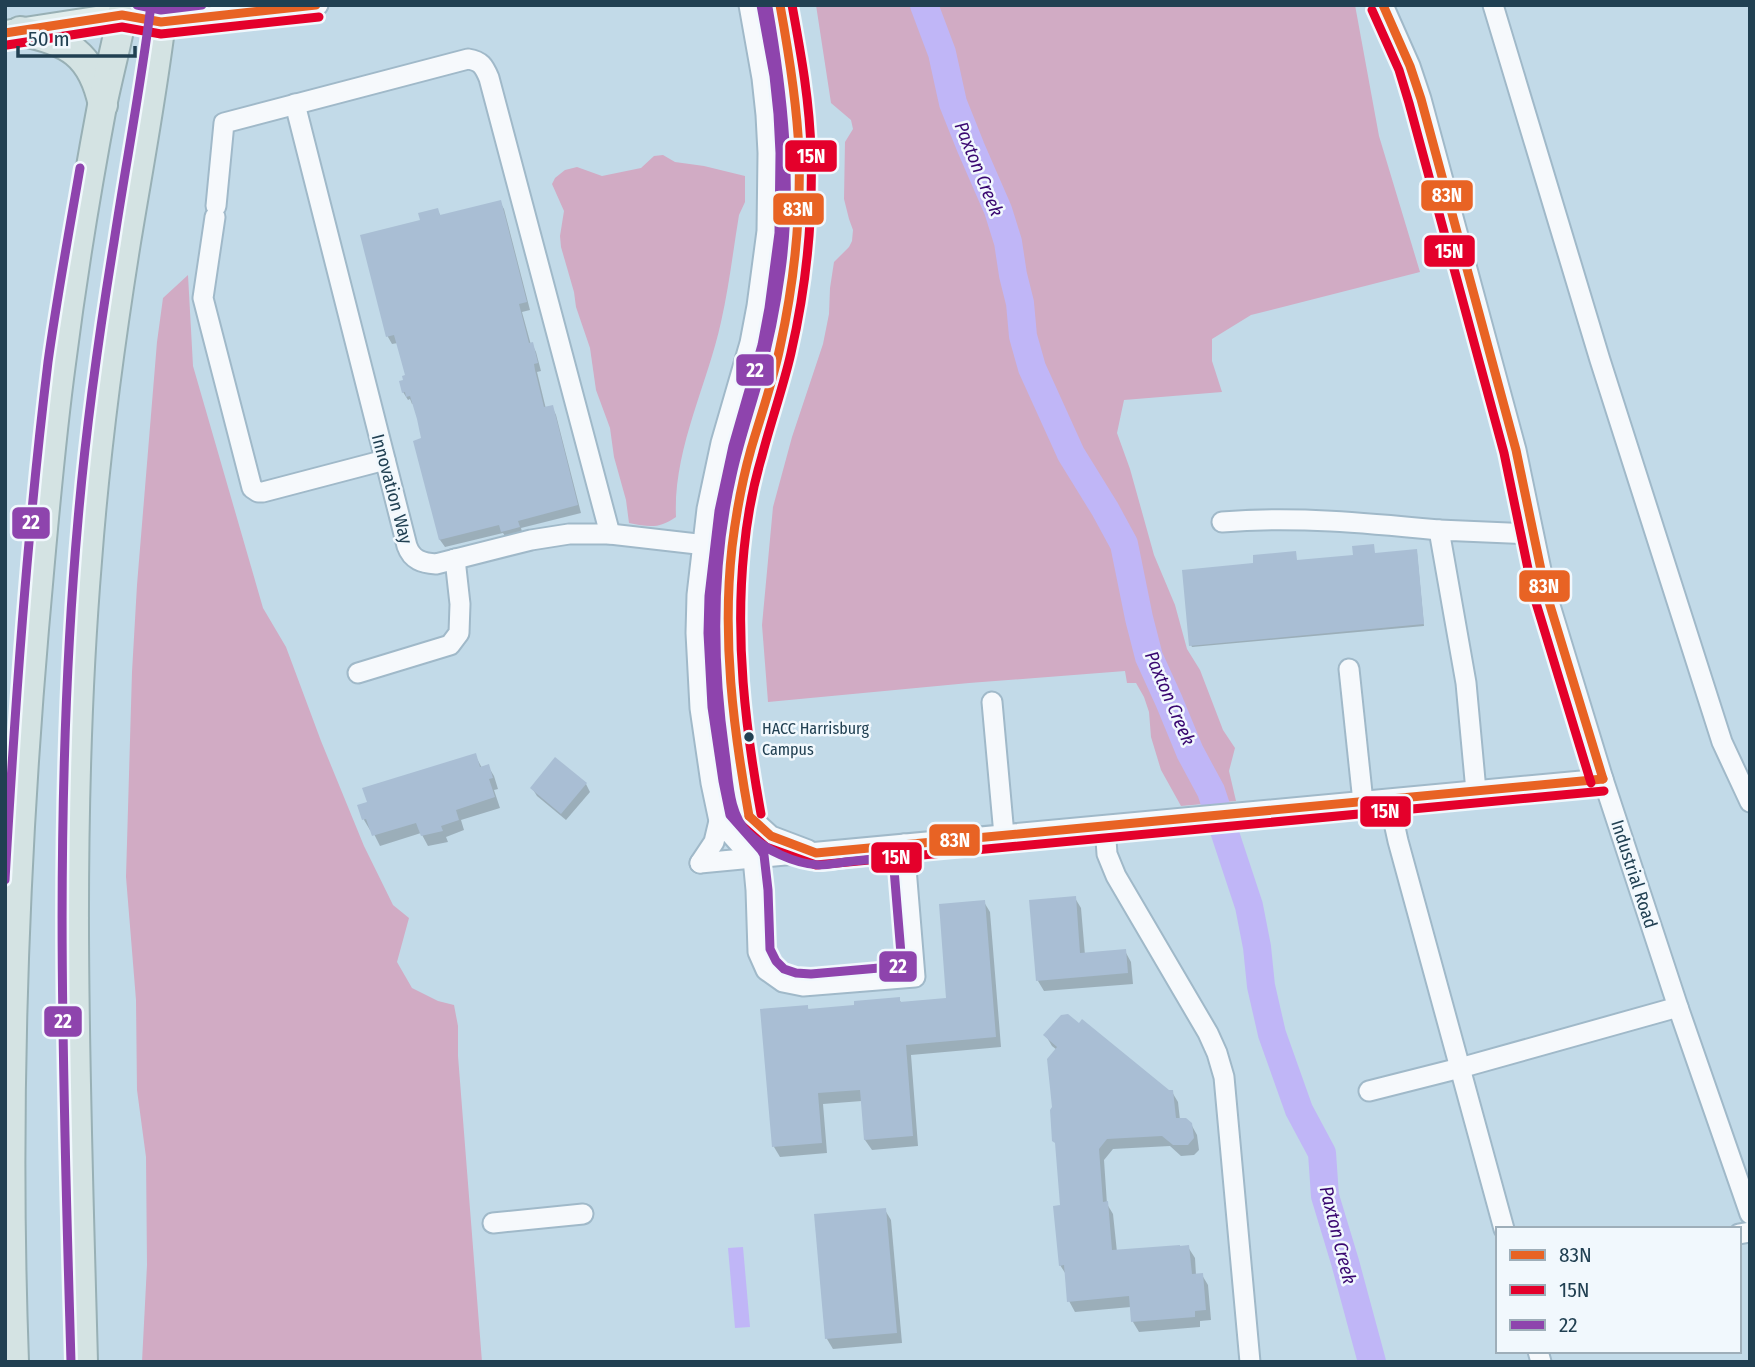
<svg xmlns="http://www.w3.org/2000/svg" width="1755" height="1367" font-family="'Fira Sans Condensed',sans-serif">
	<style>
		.green { fill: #d1abc4 }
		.water { fill: #c0b6f7 }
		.shadow { fill: #0003 }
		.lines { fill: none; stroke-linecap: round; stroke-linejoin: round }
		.river { stroke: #c0b6f7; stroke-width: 28 }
		.building { fill: #a9bed4 }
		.minor-casing { stroke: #a0b9c9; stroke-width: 23 }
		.major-casing { stroke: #98b0b5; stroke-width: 28 }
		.highway-casing { stroke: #98b0b5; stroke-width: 32 }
		.minor { stroke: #f6f9fc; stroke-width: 19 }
		.major { stroke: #e1edec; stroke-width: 24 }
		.highway { stroke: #d4e3e3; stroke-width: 28 }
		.bus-1-casing { stroke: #f1f8fd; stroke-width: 14 }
		.bus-2-casing { stroke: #f1f8fd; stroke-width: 14 }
		.bus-3-casing { stroke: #f1f8fd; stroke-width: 14 }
		.bus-1 { stroke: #e86324; stroke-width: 9 }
		.bus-2 { stroke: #e4002b; stroke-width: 9 }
		.bus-3 { stroke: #8e44ad; stroke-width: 9 }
		.bus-dot { fill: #214052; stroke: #f1f8fd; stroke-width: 2.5 }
		.labels { text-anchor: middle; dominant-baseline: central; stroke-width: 5; stroke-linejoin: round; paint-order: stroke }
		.bus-label { font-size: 16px; fill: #214052; stroke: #f1f8fd; text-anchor: start }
		.street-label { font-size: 18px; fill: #214052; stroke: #f1f8fd }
		.water-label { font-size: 19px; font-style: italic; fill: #390770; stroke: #f1f8fd }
		.line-badge { stroke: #f1f8fd; stroke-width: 2.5 }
		.badge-label { font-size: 19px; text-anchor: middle; font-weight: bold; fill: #fff }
	</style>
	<rect width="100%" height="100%" fill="#c2dae8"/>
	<!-- green -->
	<g class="green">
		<path d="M816,5H1355L1379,136L1420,272L1251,315L1212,339V361L1222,392L1124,400L1117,433L1130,469L1154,555L1175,605L1187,649L1200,670L1223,730L1235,748L1229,771L1236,801L1181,806L1161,770L1151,737L1149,712L1144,697L1136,683H1127L1125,671L969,683L768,702L762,625L773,507L792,437L823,344L829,314L830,288L834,262L849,247L852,241L853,230L849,219L844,199L845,142L853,129L851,120L831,103Z"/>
		<path d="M663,155L675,162L704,166L745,176V202L739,215C733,251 729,287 721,322C707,386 673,450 676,517C659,529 649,527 629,523L626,500L614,457L610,428L596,390L590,348L576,307L574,292L561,247L560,236L564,211L552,184L555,178L565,170L577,167L602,176L641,168L654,156Z"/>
		<path d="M188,275L193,366L263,608L286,647L321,741L364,846L393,905L409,918L397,962L412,988L438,1001L454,1005L458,1026V1056L482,1362H142L147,1265L146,1157L137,1090L136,1000L126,877L132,672L137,585L157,342L163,298Z"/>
	</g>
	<!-- water -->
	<path class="water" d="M743,1247L750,1327L735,1328L728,1248Z"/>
	<!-- shadow -->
	<g class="shadow">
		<path d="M500,202L504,209L530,310L522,312L531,345L532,344L536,352L541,371L537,372L546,409L552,407L556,415L581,513L521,528L523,535L507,539L503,533L445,547L440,540L415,442L424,440L414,403L412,404L410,399L408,400L403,392L407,376L398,343L392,344L388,337L362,236L422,221L437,210L441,216Z"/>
		<path d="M1417,553L1424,626L1192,647L1191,645L1297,561Z"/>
		<path d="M475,755L482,768L488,766L494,776L498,789L494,790L500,808L461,820L464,830L446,837L448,842L428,846L421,833L380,846L372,830H370L364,820L360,806Z"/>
		<path d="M586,784L590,792L566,820L537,796L532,788Z"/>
		<path d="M1075,898L1081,908L1085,955L1125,951L1131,962L1133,984L1044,991L1038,981Z"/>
		<path d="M984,902L990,912L1001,1047L911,1055L918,1146L872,1150L865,1140L862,1101L823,1104L827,1153L780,1157L774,1147L807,1007L810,1011L856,1007L899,999L902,1004L948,1000Z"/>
		<path d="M1046,1036L1168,1092H1172L1178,1102L1180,1120L1191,1124L1197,1135L1199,1150L1194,1155L1181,1156L1170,1146L1113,1149L1104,1160L1107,1204L1113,1214L1117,1252L1188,1247L1195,1258L1196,1275H1202L1208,1285L1211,1320L1200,1321V1327L1139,1332L1133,1322L1131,1307L1075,1312L1069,1301L1067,1276L1060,1265L1062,1207L1054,1108L1057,1050L1052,1046Z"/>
		<path d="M885,1210L891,1220L902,1343L833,1349L827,1339L816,1216Z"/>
	</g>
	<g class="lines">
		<!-- river -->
		<path class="river" d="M924,5L942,53L953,103L971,148L998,210L1008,242L1013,275L1020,303L1023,336L1032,368L1071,454L1105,509L1124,544L1139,618L1149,657L1169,701L1190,752L1211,791L1249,906L1257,947L1261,986L1272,1034L1299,1110L1322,1153L1325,1196L1345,1262L1372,1362"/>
	</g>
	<!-- building -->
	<g class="building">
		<path d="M501,200L527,302L519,304L529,343L533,342L538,363L534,364L535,370L544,407L553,405L578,505L518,521L520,527L501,532L499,525L439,540L413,441L421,438L417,419L410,396L406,397L405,392L402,393L399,381L403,380L402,376L405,375L394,335L386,337L360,235L420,220L418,213L438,208L440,215Z"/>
		<path d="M1374,544L1375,553L1417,549L1424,624L1189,646L1182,570L1253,563V555L1296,551L1297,560L1353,555L1352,546Z"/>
		<path d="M476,753L480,767L489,764L493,778L489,779L495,797L456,810L459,820L441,826L443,831L421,836L416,823L372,836L366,819L362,820L357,805L367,802L362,788Z"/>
		<path d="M555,757L587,783L561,814L530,788Z"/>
		<path d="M1076,896L1080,953L1126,949L1128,973L1036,981L1029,900Z"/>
		<path d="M985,900L996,1037L906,1045L913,1136L864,1140L860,1090L818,1093L822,1143L772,1147L760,1009L808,1005V1009L854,1005V1001L900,997V1002L946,998L939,904Z"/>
		<path d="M1068,1014L1079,1023L1082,1019L1169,1090H1173L1176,1118H1186L1192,1123L1194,1138L1188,1145H1173L1162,1136L1107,1139L1099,1149L1103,1202L1108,1201L1112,1250L1180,1245V1246L1189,1245L1192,1274L1203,1273L1206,1310L1195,1311V1317L1131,1322L1129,1296L1067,1302L1064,1265L1059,1266L1053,1206L1060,1205L1055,1143L1052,1141L1050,1110L1052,1107L1047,1059L1057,1047L1043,1035L1061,1015Z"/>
		<path d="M886,1208L897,1333L825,1339L814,1214Z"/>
	</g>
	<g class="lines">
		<defs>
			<g id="minor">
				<path d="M749,5L762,78L766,115L768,153L767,231L757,306L750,343L721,443L707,509L697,595L696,633L700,708L711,783L719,821L752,858"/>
				<path d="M780,5L792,74L796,113L799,152L797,233L794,269L779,350L751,451L737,514L730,568L727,633L731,705L749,816L756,890L758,952L766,970L783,982L803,986L915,977L904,844"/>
				<path d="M1383,5L1410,66L1421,99L1516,450L1545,589L1603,779L1678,1007L1750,1214"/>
				<path d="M1493,5L1600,360L1722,742L1750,802"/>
				<path d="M161,22L318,5"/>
				<path d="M295,104L407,546C412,560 422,563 436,564L531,540L569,534H610L732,548"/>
				<path d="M216,206L224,123L468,59C481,61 484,66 489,78L610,534"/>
				<path d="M215,217L203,298L252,488L258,492H263L385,460"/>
				<path d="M1222,522C1295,516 1367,523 1439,530"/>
				<path d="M1349,669L1363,802"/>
				<path d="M358,673L450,645L459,633L460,604L455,559"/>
				<path d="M992,702L1004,835"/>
				<path d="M1476,791L1466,683L1439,530L1533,534"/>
				<path d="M1389,800L1398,841L1504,1229"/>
				<path d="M749,816L771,836L808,850"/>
				<path d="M1105,826L1107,854L1116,876L1208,1033L1217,1053L1224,1077L1250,1362"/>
				<path d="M700,863L1603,779"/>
				<path d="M700,863L714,842L719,821"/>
				<path d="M1369,1091L1460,1068L1678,1007"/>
				<path d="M493,1223L583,1214"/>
				<path d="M1739,1234L1750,1232"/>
				<path d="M1538,1351L1541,1362"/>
			</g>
			<path id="major" d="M5,33L122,15L161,22"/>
			<g id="highway">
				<path d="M20,31C68,41 92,53 103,105"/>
				<path d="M14,1362C5,1116 13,874 34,629C42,540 49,451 61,363C72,277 86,191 102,106C109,72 118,39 124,5"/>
				<path d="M83,1362C76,1095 65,828 87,561C95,454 109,348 126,242C139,163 154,85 163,5"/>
			</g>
		</defs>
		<!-- minor casing -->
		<use href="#minor" class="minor-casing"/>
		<!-- major casing -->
		<use href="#major" class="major-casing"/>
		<!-- highway casing -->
		<use href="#highway" class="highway-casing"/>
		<!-- minor -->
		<use href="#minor" class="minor"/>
		<!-- major -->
		<use href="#major" class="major"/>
		<!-- highway -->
		<use href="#highway" class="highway"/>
		<defs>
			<g id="bus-1">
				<path d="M1383,5L1410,66L1421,99L1516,450L1545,589L1603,779"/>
				<path d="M5,33L122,15L161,22L316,5"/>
				<path d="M749,816L771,836L816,853L1603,779"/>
				<path d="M749,816C733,727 722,638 732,547C736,514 742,481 751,449C761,415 773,381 780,347C794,283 801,218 799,152C797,103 789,54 780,5"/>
			</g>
			<g id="bus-2">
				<path d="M1372,10L1399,70L1409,103L1504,453L1533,593L1591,783"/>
				<path d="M7,45L122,27L161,34L319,17"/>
				<path d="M761,814C745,726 735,639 744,550C747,518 753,486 762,456C771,421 783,388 791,353C806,288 813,220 811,153C810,103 801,54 792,5"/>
				<path d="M741,825L766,847L816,865L1604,791"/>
			</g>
			<g id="bus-3">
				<path d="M137,5L161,10L202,5"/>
				<path d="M761,5L774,76L778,114L780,153L779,233L769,308L762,345L733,446L719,511L709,596L708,633L712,707L723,781L730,815L761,850L764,855L768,890L770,949L776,961L784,969L796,973L811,974L902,966L893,857C877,859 861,860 845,862C837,863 828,865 819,865C795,864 765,850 748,833C728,814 729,779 725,753C712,660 711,567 732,475C739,442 750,411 759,378C769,343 776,307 781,270C793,182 783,93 768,7"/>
				<path d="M5,880C15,707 27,534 48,362C57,297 69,232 80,168"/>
				<path d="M71,1362C63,1081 53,800 78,520C86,427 99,334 114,242C126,163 141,85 151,5"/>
			</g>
		</defs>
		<!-- bus-1 casing -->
		<use href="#bus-1" class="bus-1-casing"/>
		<!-- bus-2 casing -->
		<use href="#bus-2" class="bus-2-casing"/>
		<!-- bus-3 casing -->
		<use href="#bus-3" class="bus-3-casing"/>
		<!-- bus-1 -->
		<use href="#bus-1" class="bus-1"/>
		<!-- bus-2 -->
		<use href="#bus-2" class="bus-2"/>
		<!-- bus-3 -->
		<use href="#bus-3" class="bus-3"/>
	</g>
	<!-- markers -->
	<circle class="bus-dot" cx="749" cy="737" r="6"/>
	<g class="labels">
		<!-- bus labels -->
		<g class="bus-label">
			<text x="762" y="728">HACC Harrisburg<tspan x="762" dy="21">Campus</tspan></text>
		</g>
		<!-- street labels -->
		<g class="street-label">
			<text transform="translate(392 489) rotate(75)">Innovation Way</text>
			<text transform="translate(1634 874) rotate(72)">Industrial Road</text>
		</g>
		<!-- water labels -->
		<g class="water-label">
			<text transform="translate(979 169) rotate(68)">Paxton Creek</text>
			<text transform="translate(1170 698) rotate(67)">Paxton Creek</text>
			<text transform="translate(1338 1235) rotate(76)">Paxton Creek</text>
		</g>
	</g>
	<g class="line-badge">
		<rect x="784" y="139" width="54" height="34" rx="7" fill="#e4002b"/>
		<rect x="1420" y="179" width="54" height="33" rx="7" fill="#e86324"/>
		<rect x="772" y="192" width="53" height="34" rx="7" fill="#e86324"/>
		<rect x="1423" y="234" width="53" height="34" rx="7" fill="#e4002b"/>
		<rect x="735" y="353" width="40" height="34" rx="7" fill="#8e44ad"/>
		<rect x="11" y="506" width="40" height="34" rx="7" fill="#8e44ad"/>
		<rect x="1518" y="569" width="53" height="34" rx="7" fill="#e86324"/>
		<rect x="1359" y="795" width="53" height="33" rx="7" fill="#e4002b"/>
		<rect x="928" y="823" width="53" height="34" rx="7" fill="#e86324"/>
		<rect x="870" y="841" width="53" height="33" rx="7" fill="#e4002b"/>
		<rect x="878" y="950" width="40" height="33" rx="7" fill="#8e44ad"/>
		<rect x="43" y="1005" width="40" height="33" rx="7" fill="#8e44ad"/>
	</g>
	<g class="badge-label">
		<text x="811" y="163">15N</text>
		<text x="1447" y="202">83N</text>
		<text x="798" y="216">83N</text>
		<text x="1449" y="258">15N</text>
		<text x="755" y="377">22</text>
		<text x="31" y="529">22</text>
		<text x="1544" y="593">83N</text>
		<text x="1385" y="818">15N</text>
		<text x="955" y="847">83N</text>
		<text x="896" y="864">15N</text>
		<text x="898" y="973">22</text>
		<text x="63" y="1028">22</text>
	</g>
	<!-- border -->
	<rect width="1755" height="1367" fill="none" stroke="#214052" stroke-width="14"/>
	<!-- legend -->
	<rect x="1496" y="1227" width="245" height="126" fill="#f1f8fd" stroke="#9eaeb9" stroke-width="2"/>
	<rect x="1510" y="1250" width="35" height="10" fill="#e86324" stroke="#9eaeb9" stroke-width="2"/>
	<text x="1559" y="1262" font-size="21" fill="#214052">83N</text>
	<rect x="1510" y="1285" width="35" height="10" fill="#e4002b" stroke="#9eaeb9" stroke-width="2"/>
	<text x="1559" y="1297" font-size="21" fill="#214052">15N</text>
	<rect x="1510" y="1320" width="35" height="10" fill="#8e44ad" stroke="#9eaeb9" stroke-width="2"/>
	<text x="1559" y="1332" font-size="21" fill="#214052">22</text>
	<!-- scale -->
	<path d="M18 46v10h117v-10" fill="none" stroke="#214052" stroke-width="3.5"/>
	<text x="28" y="46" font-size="21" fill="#214052" stroke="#f1f8fd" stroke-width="5" paint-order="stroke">50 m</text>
</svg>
